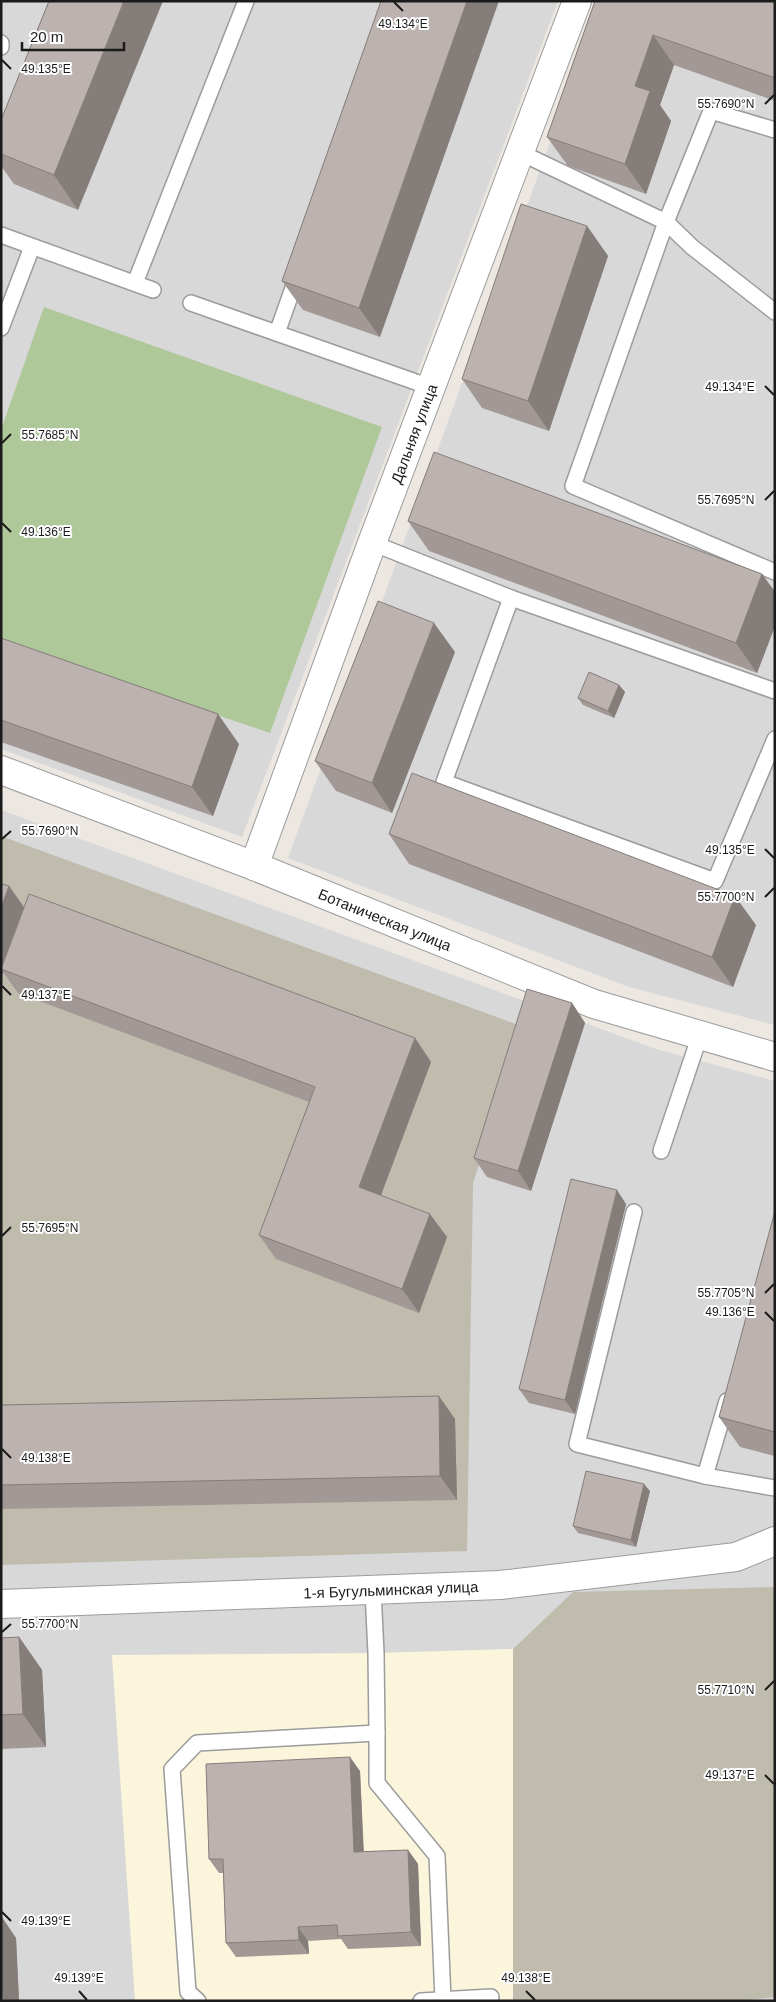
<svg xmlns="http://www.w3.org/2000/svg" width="776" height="2002" font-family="Helvetica,sans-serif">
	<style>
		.residential { fill: #d9d8d8 }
		.education { fill: #fbf6db }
		.construction { fill: #bfbcae }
		.forest { fill: #afc89a }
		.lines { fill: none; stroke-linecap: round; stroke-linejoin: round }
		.service-casing { stroke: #9c9c9c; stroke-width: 18 }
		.minor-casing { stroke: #9c9c9c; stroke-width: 30 }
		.service { stroke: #fff; stroke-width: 15 }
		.minor { stroke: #fff; stroke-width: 28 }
		.wall { fill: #a29996 }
		.shaded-wall { fill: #847d7a }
		.building { fill: #bcb2af; stroke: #847d7a }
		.ticks { fill: none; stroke: #1b1b1b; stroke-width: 2 }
		.labels { text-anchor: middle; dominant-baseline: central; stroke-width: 4; stroke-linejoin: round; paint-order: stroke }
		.street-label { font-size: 15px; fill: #1b1b1b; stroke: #fff }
		.ticks-label { font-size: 12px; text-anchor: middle; fill: #1b1b1b; stroke: #fff; stroke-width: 4; stroke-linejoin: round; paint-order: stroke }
	</style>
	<rect width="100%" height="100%" fill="#ece7e1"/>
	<!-- residential -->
	<g class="residential">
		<path d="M1,1H558L242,837L1,749Z"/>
		<path d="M602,1H775V1025L629,987L288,858Z"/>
		<path d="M1,810L656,1049L775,1081V2001H1Z"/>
	</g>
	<!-- education -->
	<path class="education" d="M513,1649V2001H135L112,1655L376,1653Z"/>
	<!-- construction -->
	<g class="construction">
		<path d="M1,836L524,1027L473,1183L467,1551L1,1565Z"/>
		<path d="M775,1587V1997L738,2001H513V1649L573,1592Z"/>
	</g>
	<!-- forest -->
	<path class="forest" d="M44,307L382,427L270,733L1,642V430Z"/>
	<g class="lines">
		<defs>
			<g id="service">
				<path d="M1,43V47"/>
				<path d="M775,130L711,111L666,222L692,247L775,312"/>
				<path d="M519,152L666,222L573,486L775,572"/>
				<path d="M1,235L153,290"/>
				<path d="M135,283L246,1"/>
				<path d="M191,303L430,387"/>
				<path d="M1,328L32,247"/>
				<path d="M277,333L298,274"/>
				<path d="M372,543L511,598L775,691"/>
				<path d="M511,598L444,782L715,881L775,739"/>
				<path d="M661,1151L700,1035"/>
				<path d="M634,1212L577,1444L705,1476"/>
				<path d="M727,1401L705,1476L775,1488"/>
				<path d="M377,1733V1783L437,1856L443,2000"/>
				<path d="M198,2001L188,1992L172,1769L197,1743L377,1733L376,1653L373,1591"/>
				<path d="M421,2001L491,1997"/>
			</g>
			<g id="minor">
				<path id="s1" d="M1,770L254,866L594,1004L775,1057"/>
				<path id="s2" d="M254,866L372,543L577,1"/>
				<path id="s3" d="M1,1604L500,1585L736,1557L775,1541"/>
			</g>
		</defs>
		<!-- service casing -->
		<use href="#service" class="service-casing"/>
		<!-- minor casing -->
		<use href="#minor" class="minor-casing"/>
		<!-- service -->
		<use href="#service" class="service"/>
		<!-- minor -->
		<use href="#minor" class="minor"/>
	</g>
	<!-- wall -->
	<g class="wall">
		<path d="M49,1L78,210L14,184L1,166V120Z"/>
		<path d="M381,1L380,337L303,310L282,281Z"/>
		<path d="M595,1H775V101L674,65L660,105L671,121L646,194L568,166L547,137Z"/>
		<path d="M587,226L608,256L549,431L482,408L462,379Z"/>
		<path d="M408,521L762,574L775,592V626L757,673L429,551Z"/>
		<path d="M1,638L239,744L213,816L1,742Z"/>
		<path d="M455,652L392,813L336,791L315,761Z"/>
		<path d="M619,685L625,692L614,718L583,705L578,698Z"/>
		<path d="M389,834L756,925L733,987L409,864Z"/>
		<path d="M1,884L9,886L24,908L415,1038L431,1062L381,1195L447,1237L419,1313L276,1259L259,1235L309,1102L18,993L3,972L1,977Z"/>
		<path d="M572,1003L585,1023L531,1191L487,1177L474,1158Z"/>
		<path d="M626,1204L575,1414L529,1403L519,1389Z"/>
		<path d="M775,1211V1456L740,1447L719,1417Z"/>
		<path d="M1,1405L455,1419L457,1500L1,1509Z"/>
		<path d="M650,1491L636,1547L578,1533L573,1526Z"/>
		<path d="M19,1637L42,1670L46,1747L1,1749V1638Z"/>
		<path d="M360,1771L364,1852L408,1850L418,1864L421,1946L348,1949L341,1939L308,1941L309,1954L236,1957L226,1943L223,1873H219L209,1859Z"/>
		<path d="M1,1916L16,1938L19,2001H1Z"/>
	</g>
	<!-- shaded-wall -->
	<g class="shaded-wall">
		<path d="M124,1H163L78,210L54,175Z"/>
		<path d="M467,1H499L380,337L359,308Z"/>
		<path d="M653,35L674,65L660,105L671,121L646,194L625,164L635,86Z"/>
		<path d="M587,226L608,256L549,431L528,401Z"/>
		<path d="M762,574L775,592V626L757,673L736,643Z"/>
		<path d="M434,623L455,652L392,813L372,783Z"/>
		<path d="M619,685L625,692L614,718L608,711Z"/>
		<path d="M218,714L239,744L213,816L192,787Z"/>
		<path d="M9,886L26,910L1,969V908Z"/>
		<path d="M735,896L756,925L733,987L712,957Z"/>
		<path d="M1,969L3,972L1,977Z"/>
		<path d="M572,1003L585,1023L531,1191L518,1171Z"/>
		<path d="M415,1038L431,1062L375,1211L359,1187Z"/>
		<path d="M617,1190L626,1204L575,1414L565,1400Z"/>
		<path d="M430,1214L447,1237L419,1313L402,1289Z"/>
		<path d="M439,1396L455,1419L457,1500L440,1476Z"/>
		<path d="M644,1484L650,1491L636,1547L631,1540Z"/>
		<path d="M19,1637L42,1670L46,1747L23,1714Z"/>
		<path d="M350,1757L360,1771L364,1866L354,1852Z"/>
		<path d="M408,1850L418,1864L421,1946L411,1932Z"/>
		<path d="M1,1916L16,1938L19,2001H5L1,1995Z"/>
		<path d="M298,1927L308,1941L309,1954L299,1940Z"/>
	</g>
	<!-- building -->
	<g class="building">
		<path d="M49,1H124L54,175L1,154V120Z"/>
		<path d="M381,1H467L359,308L282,281Z"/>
		<path d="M595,1H775V78L653,35L635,86L650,91L625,164L547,137Z"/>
		<path d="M521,204L587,226L528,401L462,379Z"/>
		<path d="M434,452L762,574L736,643L408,521Z"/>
		<path d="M378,601L434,623L372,783L315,761Z"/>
		<path d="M1,638L218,714L192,787L1,720Z"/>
		<path d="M589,672L619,685L608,711L578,698Z"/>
		<path d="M412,773L735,896L712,957L389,834Z"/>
		<path d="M1,884L9,886L1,908Z"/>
		<path d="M29,894L415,1038L359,1187L430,1214L402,1289L259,1235L315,1087L1,969Z"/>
		<path d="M527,989L572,1003L518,1171L474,1158Z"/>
		<path d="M571,1179L617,1190L565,1400L519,1389Z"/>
		<path d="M775,1211V1432L719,1417Z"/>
		<path d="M439,1396L440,1476L1,1485V1405Z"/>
		<path d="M586,1471L644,1484L631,1540L573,1526Z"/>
		<path d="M19,1637L23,1714L1,1715V1638Z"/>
		<path d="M350,1757L354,1852L408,1850L411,1932L338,1936L337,1925L298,1927L299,1940L226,1943L223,1859H209L206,1764Z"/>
	</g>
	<!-- ticks -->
	<path class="ticks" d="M394,2L403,11M2,60L11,69M765,104L774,95M765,386L774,395M2,443L11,434M765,500L774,491M2,523L11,532M2,839L11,831M765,849L774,858M765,897L774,888M2,986L11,995M2,1236L11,1227M765,1293L774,1284M765,1312L774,1321M2,1449L11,1458M2,1632L11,1624M765,1690L774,1681M765,1775L774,1784M2,1912L11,1921M79,1991L87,2000M526,1991L535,2000"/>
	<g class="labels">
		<!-- street labels -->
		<g class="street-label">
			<text stroke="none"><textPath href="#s2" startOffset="461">Дальняя улица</textPath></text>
			<text stroke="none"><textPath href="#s1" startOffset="412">Ботаническая улица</textPath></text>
			<text stroke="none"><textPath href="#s3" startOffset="390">1-я Бугульминская улица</textPath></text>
		</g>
	</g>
	<g class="ticks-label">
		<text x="403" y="28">49.134°E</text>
		<text x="46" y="73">49.135°E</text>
		<text x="726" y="108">55.7690°N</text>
		<text x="730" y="391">49.134°E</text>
		<text x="50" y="439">55.7685°N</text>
		<text x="726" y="504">55.7695°N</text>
		<text x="46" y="536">49.136°E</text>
		<text x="50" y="835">55.7690°N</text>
		<text x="730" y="854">49.135°E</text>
		<text x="726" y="901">55.7700°N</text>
		<text x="46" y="999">49.137°E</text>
		<text x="50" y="1232">55.7695°N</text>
		<text x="726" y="1297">55.7705°N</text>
		<text x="730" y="1316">49.136°E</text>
		<text x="46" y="1462">49.138°E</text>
		<text x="50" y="1628">55.7700°N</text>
		<text x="726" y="1694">55.7710°N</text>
		<text x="730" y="1779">49.137°E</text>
		<text x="46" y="1925">49.139°E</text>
		<text x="79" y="1982">49.139°E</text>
		<text x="526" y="1982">49.138°E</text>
	</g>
	<!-- border -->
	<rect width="776" height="2002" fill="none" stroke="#1b1b1b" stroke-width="5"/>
	<!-- scale -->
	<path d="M22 42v8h102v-8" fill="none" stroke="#1b1b1b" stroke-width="2.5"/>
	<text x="30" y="42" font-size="15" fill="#1b1b1b" stroke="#ffffff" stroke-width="4" paint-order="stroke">20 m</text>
</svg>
